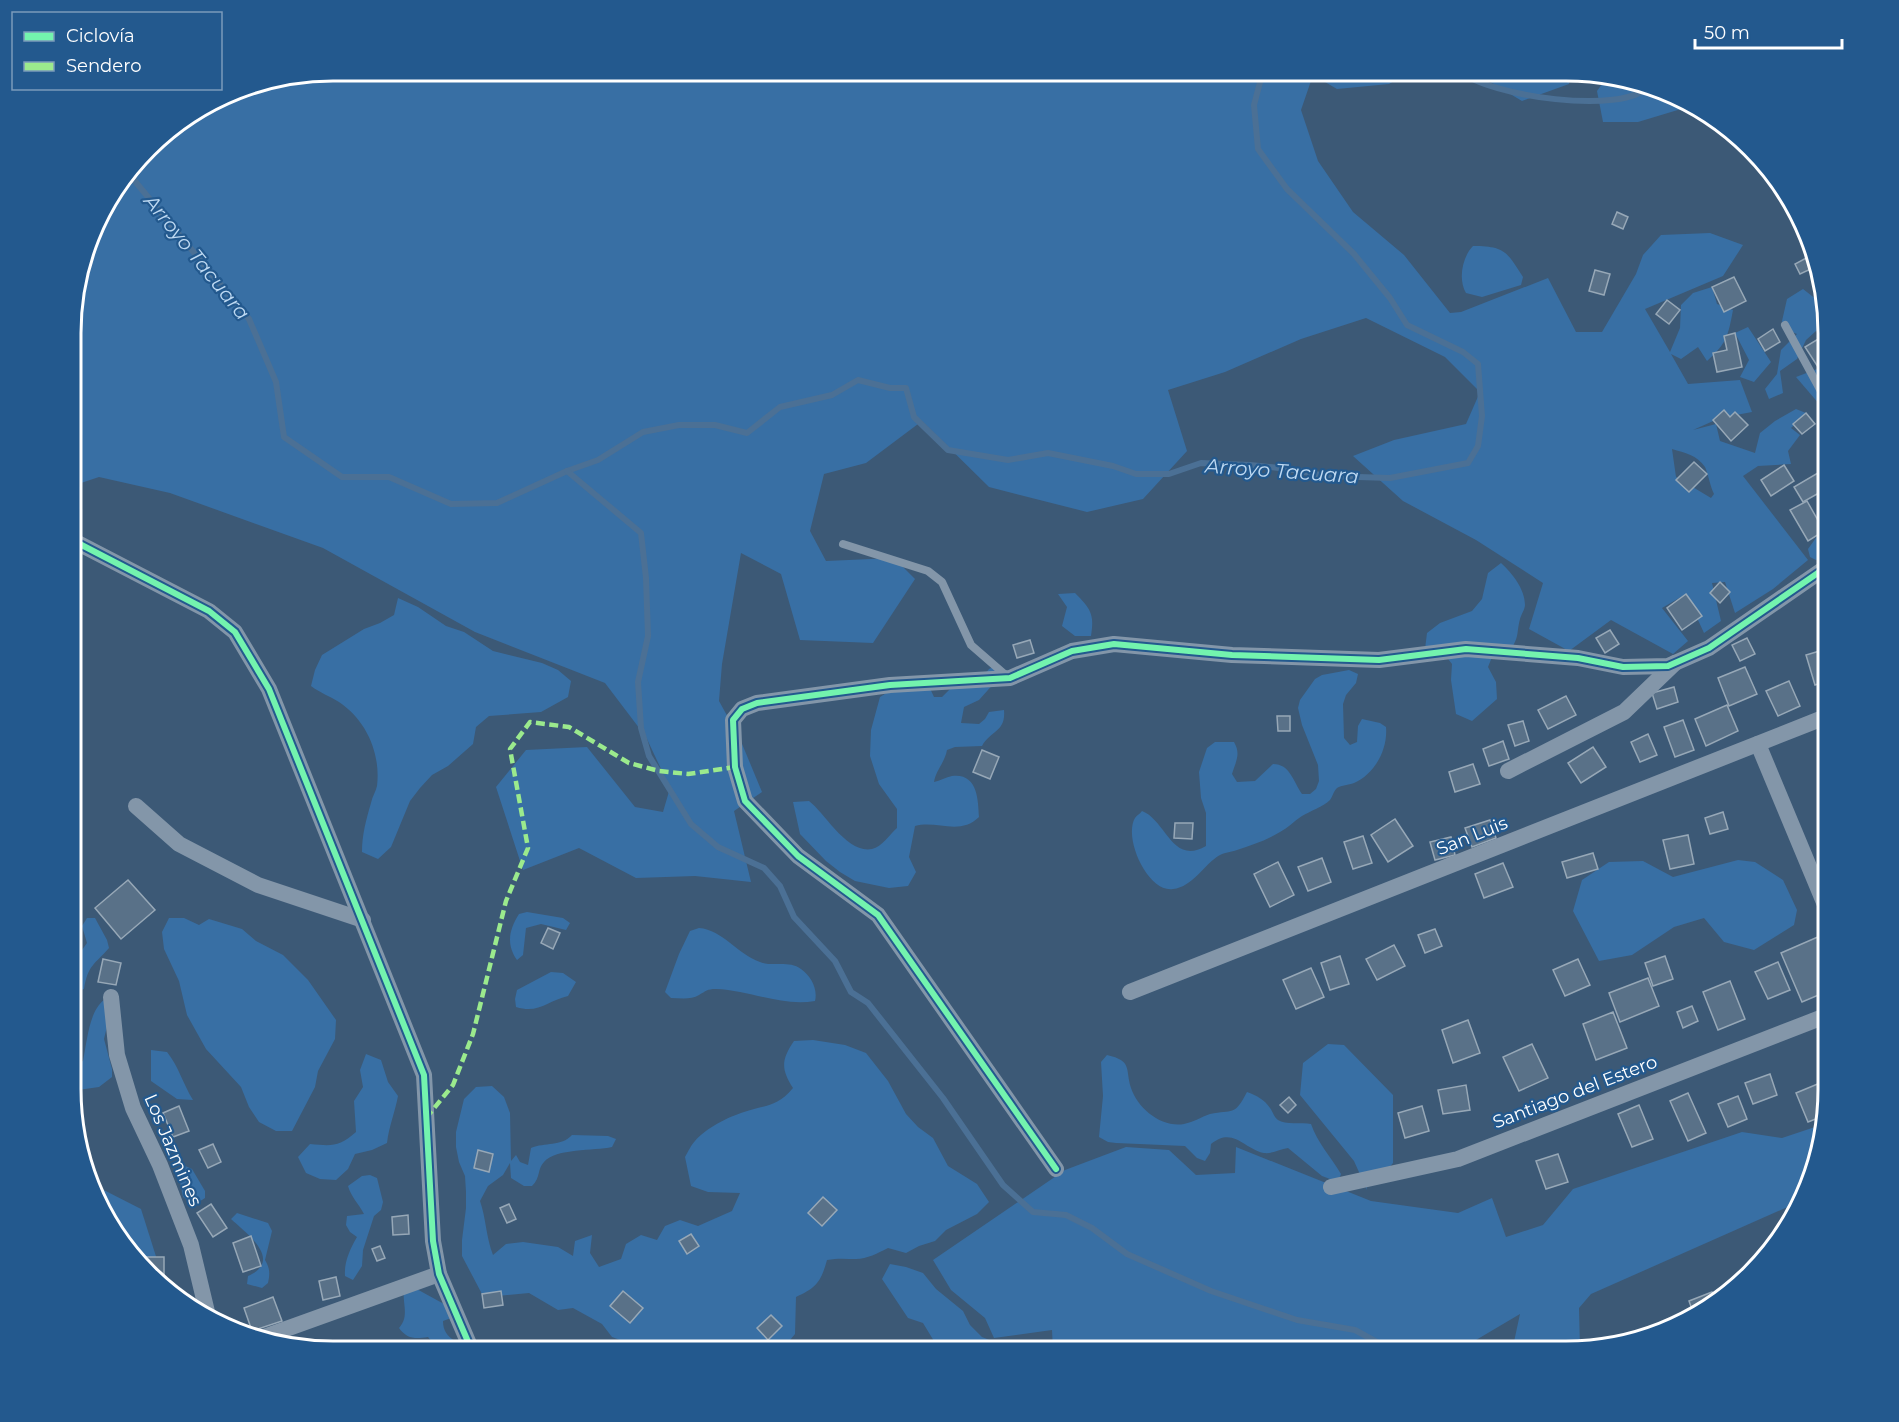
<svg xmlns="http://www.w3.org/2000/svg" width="1899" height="1422" font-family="Montserrat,sans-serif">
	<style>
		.green { fill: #386fa4; fill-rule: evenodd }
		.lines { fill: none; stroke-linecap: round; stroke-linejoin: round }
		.stream { stroke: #4b7095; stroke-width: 6 }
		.building { fill: #597188; stroke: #97a8b7; stroke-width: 1.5 }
		.lane { stroke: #8396a9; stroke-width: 8 }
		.street { stroke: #8396a9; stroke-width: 16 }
		.quiet { stroke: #9bea8d; stroke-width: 4.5; stroke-dasharray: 9 4.5; stroke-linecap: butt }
		.cycleway-casing { stroke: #23598e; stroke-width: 10 }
		.cycleway { stroke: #73f3ae; stroke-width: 6 }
		.labels { text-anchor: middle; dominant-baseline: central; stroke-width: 4.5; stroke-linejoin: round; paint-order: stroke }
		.street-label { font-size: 18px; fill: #fff; stroke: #23598e }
		.water-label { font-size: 20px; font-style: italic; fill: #bed9f2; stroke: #23598e }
		.rim { fill: none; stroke: #fff; stroke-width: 3 }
	</style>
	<rect width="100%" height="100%" fill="#3c5976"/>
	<!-- green -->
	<g class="green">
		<path d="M333,71H1410L1389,84L1337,89L1313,75L1301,110L1318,161L1353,212L1404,255L1450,313L1461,312L1548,278L1576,332H1602L1636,274L1643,255L1661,235L1710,233L1743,245L1723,276L1645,309L1670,352L1680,328L1681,305L1693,293L1712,287L1717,304L1733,310C1728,336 1727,343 1707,361L1698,347L1681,359L1671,354L1688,384L1740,380L1752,412L1720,418L1693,430L1716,424L1720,441L1755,453L1760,433L1775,421L1796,409L1806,413L1791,428L1800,435L1788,451L1791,464L1758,466L1743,476L1808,560L1773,589L1735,613L1725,582L1712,583L1721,621L1704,633L1686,594L1662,608L1688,641L1673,654L1611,620L1569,651L1529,629L1543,583L1476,540L1403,501L1353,456L1394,440L1466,424L1480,392L1445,357L1366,318L1301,339L1225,372L1168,390L1187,451L1143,499L1087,512L989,487L922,421L866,463L824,474L810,531L826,561L894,558L915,579L873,643L800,640L781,574L741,553L722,664L719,701L740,739L762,792L734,811L751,882L695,876L636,878L579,848L523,870L496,787L526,750L587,747L635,807L663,812L670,788L646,737L605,683L475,632L323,548L170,493L99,477L72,486L73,298L106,202L160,135L248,85ZM1672,449C1685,453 1697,455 1705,467C1708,473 1710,486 1714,494L1711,498L1676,477Z"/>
		<path d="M1472,71H1572L1569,84L1522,101Z"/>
		<path d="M1607,77L1666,90L1691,106L1638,122H1603L1597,91Z"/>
		<path d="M1473,246C1505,246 1507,252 1523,277L1521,285L1482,297L1466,293C1458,280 1462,257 1473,246Z"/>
		<path d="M1803,289L1821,303L1826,322L1806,340L1797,359L1780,371L1783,393L1769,399L1765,389L1777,374L1781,350L1797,334L1784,329L1782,321L1787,299Z"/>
		<path d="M1748,327L1771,362L1754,382L1740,377L1749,360L1735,333Z"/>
		<path d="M1828,367V410L1826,412L1796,377L1817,369Z"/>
		<path d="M1827,516H1828V558L1816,560L1810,557L1808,549L1818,535Z"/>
		<path d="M1501,563C1512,573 1525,589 1525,605C1525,609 1521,615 1520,619C1516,635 1520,635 1510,651L1494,652L1488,667L1496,682L1497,699L1472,721L1456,714L1451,680L1452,664L1442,651L1425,649L1427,633L1440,623L1472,611L1482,599L1488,573Z"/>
		<path d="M1075,593C1090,608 1095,614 1091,636H1075L1062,626L1067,607L1058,594Z"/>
		<path d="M398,598L418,607L446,626L464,632L493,651L542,663L558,670L571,681L568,697L541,712L489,716L476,727L473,744L448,766L432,775L420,788L410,801L391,847L378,859L362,852C362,835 366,820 371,803C372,797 376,791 377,786C381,753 366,720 339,702C330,696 320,693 311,686L315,670L322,655L364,629L380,623L394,615Z"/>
		<path d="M995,666L996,681L979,700L964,707L961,723L979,724L985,719L989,712L1004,710C1006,732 991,730 982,746L955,747L947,750C945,762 936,770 934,782C940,781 946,777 952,776C978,773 978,800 979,817C960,836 937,820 915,826L909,857L916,872L908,886L889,888L855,881L840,872L826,861L800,834L793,802L809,801C825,813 847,854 872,849C882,847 890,834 897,828V809L879,784L870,756L871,730L880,697L888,692L927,682L934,697H942L954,685L979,682L989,669Z"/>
		<path d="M1349,670L1358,674L1356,683L1346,695L1343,704L1344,738L1350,745L1357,742L1358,726L1362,719L1380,723L1386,727C1388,749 1375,774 1354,783C1348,785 1342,785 1337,788C1333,792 1333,796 1330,800C1323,807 1310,811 1302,816C1294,821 1288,828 1280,832C1267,840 1252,845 1237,850C1231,852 1226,852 1220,855C1204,864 1193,887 1173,889C1148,893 1123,838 1135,818C1137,815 1140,814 1142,811C1166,820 1172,866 1206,846V813L1201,798L1199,772L1207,748L1215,742H1234C1241,754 1236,761 1232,774L1237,782L1255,781L1273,764C1290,764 1293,781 1302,794H1310L1316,789L1319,781L1318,765L1302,725L1298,708L1300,700L1315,679L1322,675Z"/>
		<path d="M1738,860L1755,862L1783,880L1797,910L1794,925L1754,950L1724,942L1704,918L1674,927L1632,955L1599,961L1573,911L1582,880L1609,862L1643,861L1673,877Z"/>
		<path d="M527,912L563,918L570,923L566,930L541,924L526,928L523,955L517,960C506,944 509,930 519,914Z"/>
		<path d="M87,918H95L107,940L109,948C94,965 88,965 84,989L76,992L71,989V953L82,950L87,943L82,926Z"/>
		<path d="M169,918H184L199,925L209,919L242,929L256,941L283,955L308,980L336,1020L335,1039L318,1071L315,1087L292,1131H276L259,1122L249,1107L241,1087L206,1049L187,1015L179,981L164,949L162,932Z"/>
		<path d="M699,928C723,930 737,954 760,962C773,967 789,960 801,969C811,976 818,989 815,1001C782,1007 749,990 716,989C707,989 706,991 699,995C691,1000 680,998 671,998L665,992L679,954L690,931Z"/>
		<path d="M551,972L563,973L576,982L568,996C547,1001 539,1014 516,1007L515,999L517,990Z"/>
		<path d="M104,1000L110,1014L104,1039L112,1069V1077L99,1087L71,1091V1066L83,1061C87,1042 89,1011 104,1000Z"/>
		<path d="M813,1040L845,1045L866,1053L888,1081L906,1114L918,1127L933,1138L948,1166L977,1184L989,1202L977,1214L946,1230L935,1241L919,1246L906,1253L888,1248C878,1253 867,1259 856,1259C846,1259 838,1258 827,1260C821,1282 816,1288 796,1297L795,1334L781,1351H636L628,1343L612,1337L602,1324L573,1308L558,1310L529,1293L497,1296L482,1294L462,1256V1240L466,1208V1192L465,1176L459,1162L456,1147V1132L464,1099L476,1087L492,1086L504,1097L510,1113L511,1161L516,1155L520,1162L528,1165L531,1148C545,1142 561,1147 572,1135L608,1136L616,1139L612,1147C594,1151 556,1148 544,1162C537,1169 541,1177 532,1186H524L511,1178L510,1163L503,1175L488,1186L480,1201C486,1218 486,1237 493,1255L506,1244L523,1242L558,1247L573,1256L575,1241L592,1235L590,1253L599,1267L621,1259L626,1244L641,1235L657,1240L665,1226L680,1220L698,1226L732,1211L740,1193L708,1192L691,1186L685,1157C688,1152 691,1145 695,1141C706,1128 728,1117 744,1112C767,1104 776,1108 793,1088C781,1069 781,1060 794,1041Z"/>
		<path d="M1328,1044L1344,1045L1393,1095V1163L1382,1176H1365L1367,1190L1354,1161L1300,1095L1303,1063Z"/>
		<path d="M151,1050L167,1052C179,1067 183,1084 193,1100L177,1099L151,1081Z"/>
		<path d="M366,1054L381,1060L388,1082L398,1096C395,1112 389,1126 387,1143L372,1150L355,1154L348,1169L336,1180L320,1179L306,1173L298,1157L310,1144C332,1146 339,1147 356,1132L354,1101L363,1087L360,1070Z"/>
		<path d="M1107,1055C1133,1061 1125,1069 1131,1088C1138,1109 1162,1128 1184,1124C1194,1122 1201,1117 1210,1114C1233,1109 1234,1117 1247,1092C1256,1095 1265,1100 1270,1108C1273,1112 1274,1117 1278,1120C1285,1125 1302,1122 1311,1124C1317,1142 1331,1157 1341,1174L1338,1182L1322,1176L1288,1148C1280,1149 1273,1154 1264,1153C1244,1149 1233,1126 1211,1144L1210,1153L1205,1161L1197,1158L1185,1146L1116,1143L1108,1142L1099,1137L1103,1096L1101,1062Z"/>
		<path d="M1824,1124L1808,1190L1801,1201L1591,1294L1579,1308L1580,1348L1566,1351H1512L1520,1314L1476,1340L1468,1351H1053L1052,1330L994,1338L985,1318L951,1290L933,1260L1065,1170L1126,1147L1169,1150L1196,1175L1235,1173L1236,1147L1371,1201L1458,1213L1492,1198L1506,1237L1543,1225L1573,1189L1742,1132L1782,1138Z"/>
		<path d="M183,1165L192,1169L205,1191V1198C196,1204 191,1204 183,1197L178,1172Z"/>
		<path d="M370,1175L377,1178L383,1202L381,1210L374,1216L363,1250L362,1266L353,1280L345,1276C344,1262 350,1249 357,1237L350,1232L346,1225L347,1216L364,1214C359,1204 351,1197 348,1186L362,1176Z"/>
		<path d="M92,1184L141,1209L166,1288L160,1287L98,1205Z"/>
		<path d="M237,1213L268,1223L272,1231L265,1260C270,1268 270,1274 268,1283L262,1288L247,1284L248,1276C284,1260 246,1233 231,1219Z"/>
		<path d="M890,1264L906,1267L923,1273L936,1289L963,1311L970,1325L982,1337L1017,1351H940L923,1323L908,1318L882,1279Z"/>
		<path d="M413,1287L444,1304L454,1317L443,1321C443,1341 462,1343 478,1351H440L428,1337C415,1339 407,1339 399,1328C410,1316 402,1304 404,1289Z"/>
	</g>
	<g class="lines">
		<!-- stream -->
		<g class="stream">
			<path d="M1460,71C1488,96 1623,116 1649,86"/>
			<path d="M129,174L249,319L276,382L284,437L342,477H389L451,504L497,503L567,471L598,460L643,432L679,425H715L747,433L780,407L832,395L858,380L890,388H906L914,417L948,450L1008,460L1048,453L1113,466L1136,474H1169L1201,463L1250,465L1288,469L1326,476L1390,478L1468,463L1478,446L1482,416L1478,364L1463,352L1407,325L1390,298L1354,254L1287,189L1258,149L1254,105L1263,71"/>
			<path d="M567,471L641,533L646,578L648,636L638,682L641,728L649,756L691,824L718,847L764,868L780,886L794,917L835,961L851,992L868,1003L943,1098L1003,1185L1033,1212L1066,1215L1092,1228L1127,1254L1211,1291L1297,1320L1355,1330L1393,1351"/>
		</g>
	</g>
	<!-- building -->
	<g class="building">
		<path d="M1617,212L1628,217L1623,229L1612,224Z"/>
		<path d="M1808,257L1813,268L1800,274L1795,264Z"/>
		<path d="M1595,270L1610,274L1604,295L1589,291Z"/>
		<path d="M1734,277L1746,301L1724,312L1712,287Z"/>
		<path d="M1667,300L1680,310L1669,324L1656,314Z"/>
		<path d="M1773,329L1780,342L1765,351L1758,339Z"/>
		<path d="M1735,333L1742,367L1717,372L1713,353L1727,350L1724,336Z"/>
		<path d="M1828,333V361L1818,367L1805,347Z"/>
		<path d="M1724,410L1730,417L1735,412L1748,425L1731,441L1713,420Z"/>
		<path d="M1806,413L1815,424L1802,434L1793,424Z"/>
		<path d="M1694,462L1707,474L1689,492L1676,480Z"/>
		<path d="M1784,465L1794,481L1771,496L1761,480Z"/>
		<path d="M1828,467V513L1817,494L1803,502L1794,487Z"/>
		<path d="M1807,501L1824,531L1808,541L1790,510Z"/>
		<path d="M1720,582L1730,592L1720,603L1710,593Z"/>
		<path d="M1686,594L1702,616L1682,630L1667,608Z"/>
		<path d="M1610,630L1619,644L1605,653L1596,638Z"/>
		<path d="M1747,638L1755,654L1740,661L1732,645Z"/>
		<path d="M1030,640L1034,653L1017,658L1013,645Z"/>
		<path d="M1823,650L1828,667V681L1815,685L1806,655Z"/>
		<path d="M1745,667L1757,694L1729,706L1718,678Z"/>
		<path d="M1789,681L1800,706L1778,716L1766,691Z"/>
		<path d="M1674,687L1678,702L1657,709L1652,693Z"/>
		<path d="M1566,696L1576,715L1548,729L1538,710Z"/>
		<path d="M1727,705L1738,731L1706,746L1695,719Z"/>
		<path d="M1277,716H1290V731H1278Z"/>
		<path d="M1683,720L1694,750L1675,757L1664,727Z"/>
		<path d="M1523,721L1529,741L1515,746L1508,725Z"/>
		<path d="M1648,734L1657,755L1640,762L1631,742Z"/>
		<path d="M1503,741L1509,759L1489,766L1483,749Z"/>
		<path d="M1593,747L1606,767L1581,783L1568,763Z"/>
		<path d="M982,750L999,757L990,779L973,772Z"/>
		<path d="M1473,764L1480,784L1455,792L1449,772Z"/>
		<path d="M1723,812L1728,829L1710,834L1705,818Z"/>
		<path d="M1395,819L1413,846L1388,862L1371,835Z"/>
		<path d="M1490,820L1496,838L1472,847L1465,828Z"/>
		<path d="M1175,823H1193L1192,839L1174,838Z"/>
		<path d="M1688,835L1694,864L1670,869L1663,840Z"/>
		<path d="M1363,836L1372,863L1353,869L1344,842Z"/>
		<path d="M1451,837L1455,855L1435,860L1430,842Z"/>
		<path d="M1593,853L1598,869L1567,878L1562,862Z"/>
		<path d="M1322,858L1331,882L1308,891L1298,867Z"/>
		<path d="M1278,862L1294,895L1270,907L1254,874Z"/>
		<path d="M1503,863L1513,887L1484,898L1475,874Z"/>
		<path d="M128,880L155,910L121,939L95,908Z"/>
		<path d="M548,928L560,933L553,949L541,943Z"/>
		<path d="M1435,929L1442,946L1425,953L1418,935Z"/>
		<path d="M1820,936L1828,955V991L1802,1002L1781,953Z"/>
		<path d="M1394,945L1405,966L1377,980L1366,959Z"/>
		<path d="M1340,956L1349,984L1330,990L1321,963Z"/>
		<path d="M1665,956L1673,979L1653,986L1645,963Z"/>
		<path d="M103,959L121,963L116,985L98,982Z"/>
		<path d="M1578,959L1590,985L1565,996L1553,970Z"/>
		<path d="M1778,962L1790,990L1768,999L1755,972Z"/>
		<path d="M1311,968L1324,997L1296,1009L1283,980Z"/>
		<path d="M1648,978L1659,1006L1620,1022L1609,993Z"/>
		<path d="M1730,981L1745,1019L1718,1030L1703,992Z"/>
		<path d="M1692,1006L1698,1021L1683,1028L1677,1012Z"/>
		<path d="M1613,1012L1627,1048L1596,1060L1583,1024Z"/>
		<path d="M1468,1020L1480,1053L1453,1063L1442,1030Z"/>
		<path d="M1532,1044L1548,1078L1519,1091L1503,1057Z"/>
		<path d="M1770,1074L1777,1095L1753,1104L1745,1083Z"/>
		<path d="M1820,1083L1828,1103L1826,1115L1808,1122L1796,1093Z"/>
		<path d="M1466,1085L1470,1110L1443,1114L1438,1090Z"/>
		<path d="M1688,1093L1706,1133L1688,1141L1670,1101Z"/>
		<path d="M1738,1096L1747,1119L1728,1127L1718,1104Z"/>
		<path d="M1289,1097L1296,1105L1288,1113L1280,1105Z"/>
		<path d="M1639,1105L1653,1139L1632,1147L1618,1114Z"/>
		<path d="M179,1106L189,1131L173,1137L163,1113Z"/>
		<path d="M1422,1106L1429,1131L1405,1138L1398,1113Z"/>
		<path d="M213,1144L221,1162L208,1168L199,1150Z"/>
		<path d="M478,1150L493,1154L489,1172L474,1168Z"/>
		<path d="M1558,1154L1568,1182L1546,1189L1536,1161Z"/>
		<path d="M823,1197L837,1210L822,1226L808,1213Z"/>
		<path d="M211,1204L227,1228L213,1237L197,1213Z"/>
		<path d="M509,1204L516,1219L507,1223L500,1208Z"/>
		<path d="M408,1215L409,1234L393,1235L392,1217Z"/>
		<path d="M691,1234L699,1246L687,1254L679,1241Z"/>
		<path d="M251,1236L261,1266L243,1272L233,1243Z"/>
		<path d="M380,1246L385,1258L377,1261L372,1249Z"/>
		<path d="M140,1257H164V1277H153L140,1260Z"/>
		<path d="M336,1277L340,1296L323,1300L319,1281Z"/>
		<path d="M501,1291L503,1305L484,1308L482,1294Z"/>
		<path d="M623,1291L643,1308L630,1323L610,1306Z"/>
		<path d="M1712,1292L1715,1299L1694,1315L1689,1301Z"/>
		<path d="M273,1297L282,1321L252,1331L244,1308Z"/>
		<path d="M771,1315L782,1326L768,1340L757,1328Z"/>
		<path d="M1685,1318L1687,1321L1682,1325L1664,1329L1663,1326Z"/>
	</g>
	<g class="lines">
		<!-- lane -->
		<g class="lane">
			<path d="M1785,325L1828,404"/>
			<path d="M843,544L928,571L942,582L971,645L1009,678"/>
		</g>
		<!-- street -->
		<g class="street">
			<path d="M72,540L209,611L235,632L269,689L424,1075L433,1241L439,1274L472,1351"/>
			<path d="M1758,744L1828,912"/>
			<path d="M1508,771L1624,712L1675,663"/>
			<path d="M136,806L179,844L258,885L363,920"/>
			<path d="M1130,992L1828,716"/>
			<path d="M111,997L117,1055L133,1108L160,1165L191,1245L208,1316"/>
			<path d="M1056,1169L878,915L798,856L745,801L735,767L733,720L742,709L757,703L890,685L1010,678L1072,651L1114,644L1232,655L1379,660L1466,649L1578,658L1623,667L1668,666L1709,648L1828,566"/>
			<path d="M1331,1187L1458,1159L1828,1015"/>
			<path d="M261,1338L439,1274"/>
		</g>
		<!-- quiet -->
		<path class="quiet" d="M426,1118L453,1085L473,1034L506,901L528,848L510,749L530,722L569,727L629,763L659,771L688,774L735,767"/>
		<defs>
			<g id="cycleway">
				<path d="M72,540L209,611L235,632L269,689L424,1075L433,1241L439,1274L472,1351"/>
				<path d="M1056,1169L878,915L798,856L745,801L735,767L733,720L742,709L757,703L890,685L1010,678L1072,651L1114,644L1232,655L1379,660L1466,649L1578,658L1623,667L1668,666L1709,648L1828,566"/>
			</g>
		</defs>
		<!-- cycleway casing -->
		<use href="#cycleway" class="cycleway-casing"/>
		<!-- cycleway -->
		<use href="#cycleway" class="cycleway"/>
	</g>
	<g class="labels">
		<!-- street labels -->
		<g class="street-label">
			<text transform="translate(1472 836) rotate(-22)">San Luis</text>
			<text transform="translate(1575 1092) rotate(-21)">Santiago del Estero</text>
			<text transform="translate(173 1150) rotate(67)">Los Jazmines</text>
		</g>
		<!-- water labels -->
		<g class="water-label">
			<text transform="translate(197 257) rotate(51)">Arroyo Tacuara</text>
			<text transform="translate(1282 471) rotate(4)">Arroyo Tacuara</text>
		</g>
	</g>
	<!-- crop -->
	<path d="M0 0H1899V1422H0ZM333 81H1566A252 252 0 0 1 1818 333V1089A252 252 0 0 1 1566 1341H333A252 252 0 0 1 81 1089V333A252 252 0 0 1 333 81Z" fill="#23598e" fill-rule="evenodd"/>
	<path class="rim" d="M333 81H1566A252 252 0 0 1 1818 333V1089A252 252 0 0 1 1566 1341H333A252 252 0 0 1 81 1089V333A252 252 0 0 1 333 81Z"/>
	<!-- legend -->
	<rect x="12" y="12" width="210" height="78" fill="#23598e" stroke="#7b9bbb" stroke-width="1.5"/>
	<rect x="24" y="32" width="30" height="9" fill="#73f3ae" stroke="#7b9bbb" stroke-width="1.5"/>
	<text x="66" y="42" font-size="18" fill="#ffffff">Ciclovía</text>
	<rect x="24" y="62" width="30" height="9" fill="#9bea8d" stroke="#7b9bbb" stroke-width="1.5"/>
	<text x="66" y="72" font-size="18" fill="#ffffff">Sendero</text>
	<!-- scale -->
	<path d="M1695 39v9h147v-9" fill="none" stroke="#ffffff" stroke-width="3"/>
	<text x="1704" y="39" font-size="18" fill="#ffffff" stroke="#23598e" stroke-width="4.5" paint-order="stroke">50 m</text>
</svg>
